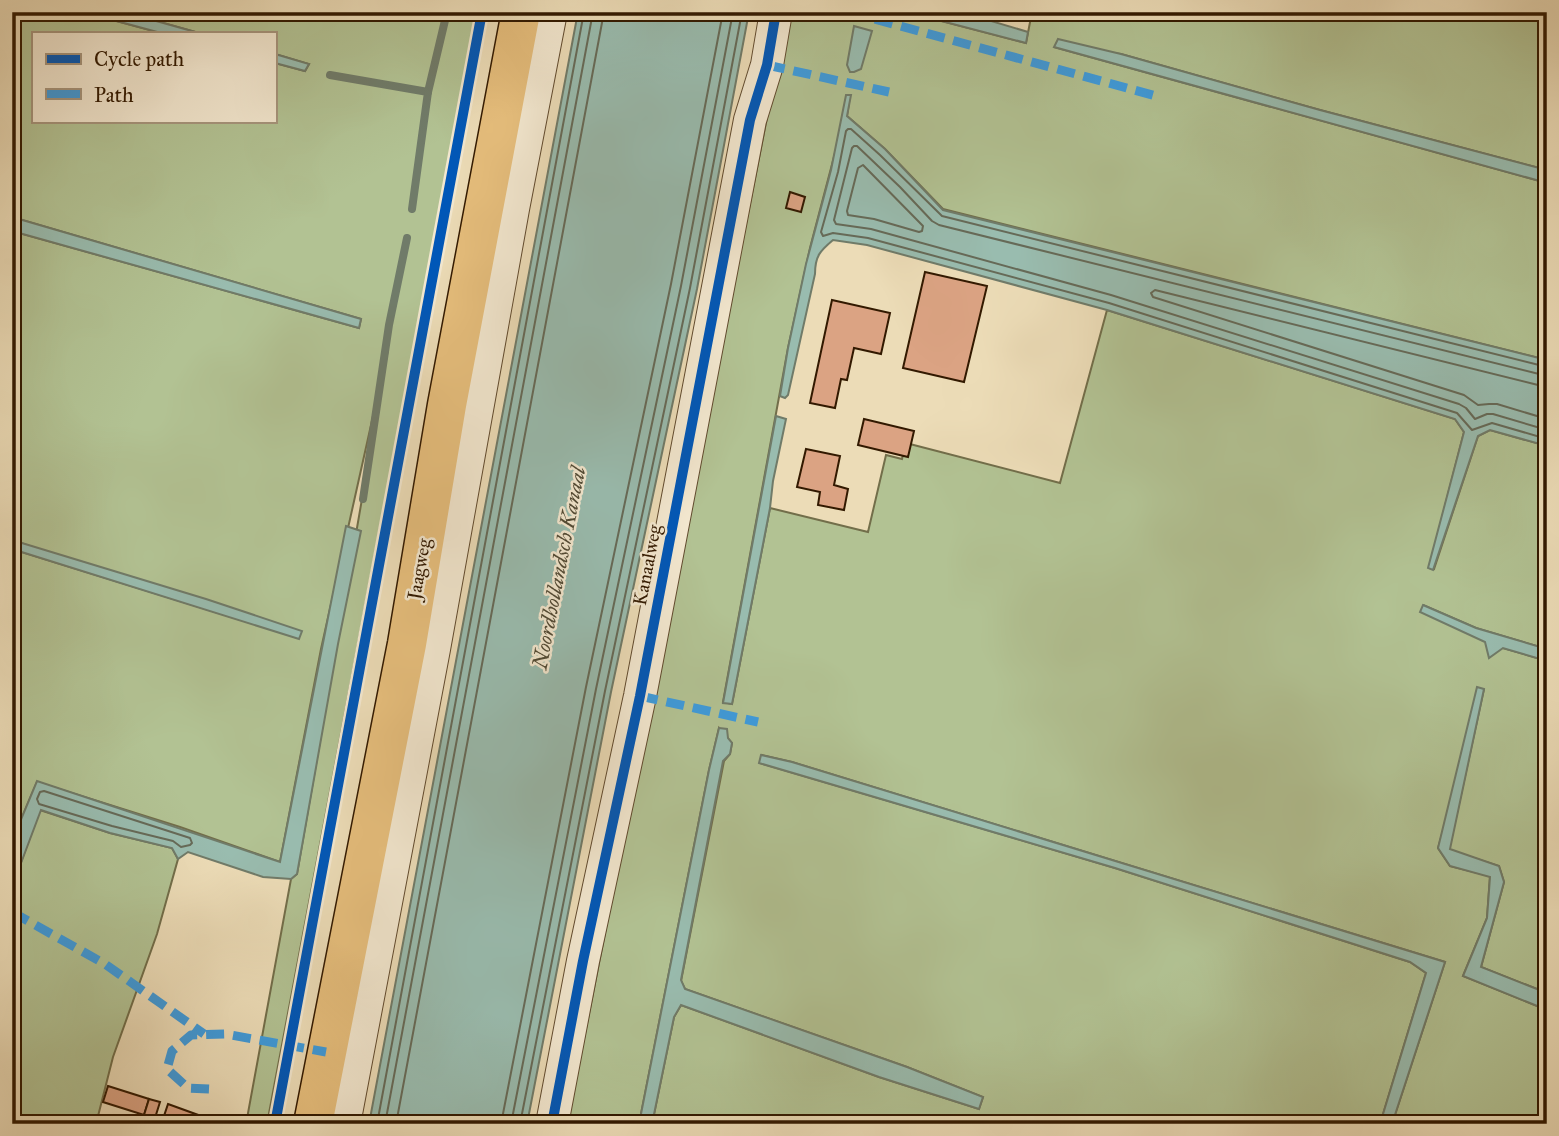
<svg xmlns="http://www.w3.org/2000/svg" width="1559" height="1136" font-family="'IM FELL Great Primer',serif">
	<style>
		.green { fill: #b2c293; stroke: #726e4a; stroke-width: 2 }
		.water { fill: #99bcaf; stroke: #707b69; stroke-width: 2 }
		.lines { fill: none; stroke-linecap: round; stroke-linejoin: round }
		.shore { stroke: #666a58; stroke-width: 2 }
		.stream { stroke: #707b69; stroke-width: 8 }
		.building { fill: #dba383; stroke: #321900; stroke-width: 2 }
		.minor-casing { stroke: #604a2e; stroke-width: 34 }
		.major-casing { stroke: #321900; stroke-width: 41 }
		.minor { stroke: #f3e8d0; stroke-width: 32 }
		.major { stroke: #e6be7c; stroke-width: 38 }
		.quiet { stroke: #3e9bdc; stroke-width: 9; stroke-dasharray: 18 9; stroke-linecap: butt }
		.cycleway-casing { stroke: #f3e8d0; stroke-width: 15 }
		.cycleway { stroke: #0057b8; stroke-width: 10 }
		.labels { text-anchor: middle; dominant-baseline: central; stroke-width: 5; stroke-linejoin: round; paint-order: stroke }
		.street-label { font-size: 19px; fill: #321900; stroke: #f3e8d0 }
		.water-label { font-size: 21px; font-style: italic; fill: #514a35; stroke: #f3e8d0 }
	</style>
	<rect width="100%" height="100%" fill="#ecdcb7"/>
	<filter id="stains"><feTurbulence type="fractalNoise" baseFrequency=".00286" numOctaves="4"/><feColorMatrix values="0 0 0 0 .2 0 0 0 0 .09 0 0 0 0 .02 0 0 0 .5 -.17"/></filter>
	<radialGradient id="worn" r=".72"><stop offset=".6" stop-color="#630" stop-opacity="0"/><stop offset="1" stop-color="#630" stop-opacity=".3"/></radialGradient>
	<!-- green -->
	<g class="green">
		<path d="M12,12H83L161,33H33V121H275V63L305,71L309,64L275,54V33H199L124,12H476L442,201L267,1124H246L291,879L297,874L388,349L321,649L280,862L180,827L37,782L12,841V549L299,638L12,540V231L359,328L361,319L12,217Z"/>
		<path d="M788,12H907L1026,43L1032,12H1547V170L1320,110L1121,54L1054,47L1547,183V360L943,209L885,149L847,116L850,96L810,248L788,348L723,702L732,704L770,508L868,532L886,455L902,459L906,443L1060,483L1107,310L1455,419L1464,432L1429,568L1434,569L1478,436L1490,430L1547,446V649L1476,628L1423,605L1503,648L1547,661V993L1481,967L1504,882L1499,866L1449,850L1484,689L1438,848L1450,866L1490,876L1487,918L1463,976L1547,1010V1124H1392L1445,962L792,762L762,755L760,763L1115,868L1410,962L1426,973L1380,1124H652L674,1017L681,1005L879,1077L979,1109L983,1097L907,1067L685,989L681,981L724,761L730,754L732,743L719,728L709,770L639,1124H567Z"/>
		<path d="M40,810L110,833L172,848L178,859L157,934L113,1057L96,1124H12V887Z"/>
	</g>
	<!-- water -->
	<g class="water">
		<path d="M83,12H124L199,33H161Z"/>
		<path d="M578,12H749L697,289L611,692L527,1124H369Z"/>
		<path d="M907,12H961L1028,32L1026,43Z"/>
		<path d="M854,26L872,31L861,69L854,72H850L847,65Z"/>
		<path d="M1058,39L1121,54L1320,110L1547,170V183L1054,47Z"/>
		<path d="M275,54L309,64L305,71L275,63Z"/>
		<path d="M846,95H851L847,116L885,149L943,210L1547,360V446L1490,430L1478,436L1433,570L1428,568L1464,432L1455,419L1107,310L867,245L833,240C820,251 815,256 815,274L788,395L785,398L780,396L788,348L806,264L831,170Z"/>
		<path d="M12,217L361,319L359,328L12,231Z"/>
		<path d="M776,416L786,419L773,481L770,508L732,704L723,703Z"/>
		<path d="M346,526L361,531L338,644L297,874L291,879L263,877L188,852L178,859L172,848L110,833L41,810L12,887V841L37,781L280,862Z"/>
		<path d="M12,540L206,599L302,631L299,639L12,549Z"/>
		<path d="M1423,605L1476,628L1547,649V661L1503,648L1489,658L1485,642L1420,612Z"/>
		<path d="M1477,687L1484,689L1450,849L1499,866L1504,882L1481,967L1547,993V1010L1463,976L1487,918L1490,877L1450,866L1438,848Z"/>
		<path d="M719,728L727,729L728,738L732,743L730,754L723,761L681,980L685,989L907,1067L983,1097L979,1109L879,1077L681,1005L674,1017L652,1124H639L709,770Z"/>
		<path d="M761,755L792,762L1445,962L1392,1124H1380L1426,973L1410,962L1115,868L759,763Z"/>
	</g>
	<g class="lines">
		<!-- shore -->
		<g class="shore">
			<path d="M863,165L923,226L922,231L919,232L874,219L848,215L847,211L858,168Z"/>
			<path d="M1547,367L942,216L880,155L851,129H848L846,131L838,172L821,232L823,236L833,233L868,238L1109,303L1457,413L1472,430L1492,423L1547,439"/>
			<path d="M1547,376L939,225L932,221L900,187L857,146H854L852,148L834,220L836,224L871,229L1111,295L1459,404L1466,408L1475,419L1487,414H1493L1547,430"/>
			<path d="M1547,386L1538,385L1155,290L1151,293L1153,297L1464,395L1478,405L1489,404H1497L1547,419"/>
			<path d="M44,791L190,838L192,843L190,845L181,847L173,841L112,826L39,804L37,799L40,792Z"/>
			<path d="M377,1124L584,12"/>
			<path d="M385,1124L593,12"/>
			<path d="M396,1124L604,12"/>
			<path d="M501,1124L586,687L671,284L723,12"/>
			<path d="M511,1124L596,689L681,286L733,12"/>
			<path d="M520,1124L605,691L690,288L742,12"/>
		</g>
		<!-- stream -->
		<g class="stream">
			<path d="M330,75L428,92L412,209"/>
			<path d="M428,92L447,12"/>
			<path d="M363,499L389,325L407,238"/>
		</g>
	</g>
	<!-- building -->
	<g class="building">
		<path d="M790,192L805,197L801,212L786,208Z"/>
		<path d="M925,272L987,286L964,382L903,368Z"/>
		<path d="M832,300L890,313L881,354L854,348L847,380L841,379L835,408L810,403Z"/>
		<path d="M864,419L914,431L908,457L858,445Z"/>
		<path d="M806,449L840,456L834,485L848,489L844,510L818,505L820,492L797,487Z"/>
		<path d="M108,1086L149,1099L144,1115L103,1102Z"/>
		<path d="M149,1099L160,1102L155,1118L144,1115Z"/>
		<path d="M168,1104L201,1116L199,1124H177L163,1119Z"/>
	</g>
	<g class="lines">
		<defs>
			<g id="minor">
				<path d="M344,1124L434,649L513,209L551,12"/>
				<path d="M552,1124L583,961L640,696L750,120L767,65L776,12"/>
			</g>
			<path id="major" d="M313,1124L407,644L447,405L521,12"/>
		</defs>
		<!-- minor casing -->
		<use href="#minor" class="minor-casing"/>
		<!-- major casing -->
		<use href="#major" class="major-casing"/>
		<!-- minor -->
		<use href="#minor" class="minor"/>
		<!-- major -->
		<use href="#major" class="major"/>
		<!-- quiet -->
		<g class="quiet">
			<path d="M849,12L1156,96"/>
			<path d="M767,65L889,92"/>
			<path d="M640,696L758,722"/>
			<path d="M12,912L105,964L204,1034"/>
			<path d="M209,1089L188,1088L167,1069L172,1051L191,1035L225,1034L326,1052"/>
		</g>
		<defs>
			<g id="cycleway">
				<path d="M275,1124L482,12"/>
				<path d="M552,1124L583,961L640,696L750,120L767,65L776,12"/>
			</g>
		</defs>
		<!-- cycleway casing -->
		<use href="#cycleway" class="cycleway-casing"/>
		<!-- cycleway -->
		<use href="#cycleway" class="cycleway"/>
	</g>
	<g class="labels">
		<!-- street labels -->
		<g class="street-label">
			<text transform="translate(647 565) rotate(-79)">Kanaalweg</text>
			<text transform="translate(419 569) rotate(-80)">Jaagweg</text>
		</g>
		<!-- water labels -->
		<g class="water-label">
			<text transform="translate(559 568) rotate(-79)">Noordhollandsch Kanaal</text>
		</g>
	</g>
	<!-- margin -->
	<rect width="1559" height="1136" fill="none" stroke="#ecdcb7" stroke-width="42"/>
	<rect x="14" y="14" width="1531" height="1108" fill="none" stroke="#321900" stroke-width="3.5"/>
	<rect x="21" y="21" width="1517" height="1094" fill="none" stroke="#321900" stroke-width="2"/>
	<!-- legend -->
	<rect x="32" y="32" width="245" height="91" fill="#f3e8d0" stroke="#a6957d" stroke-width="2"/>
	<rect x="46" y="54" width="35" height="10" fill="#0057b8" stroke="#a6957d" stroke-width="2"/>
	<text x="94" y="66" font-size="21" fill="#321900">Cycle path</text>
	<rect x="46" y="89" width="35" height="10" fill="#3e9bdc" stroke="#a6957d" stroke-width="2"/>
	<text x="94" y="102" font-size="21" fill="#321900">Path</text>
	<rect width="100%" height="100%" filter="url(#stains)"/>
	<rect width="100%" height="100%" fill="url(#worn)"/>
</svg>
